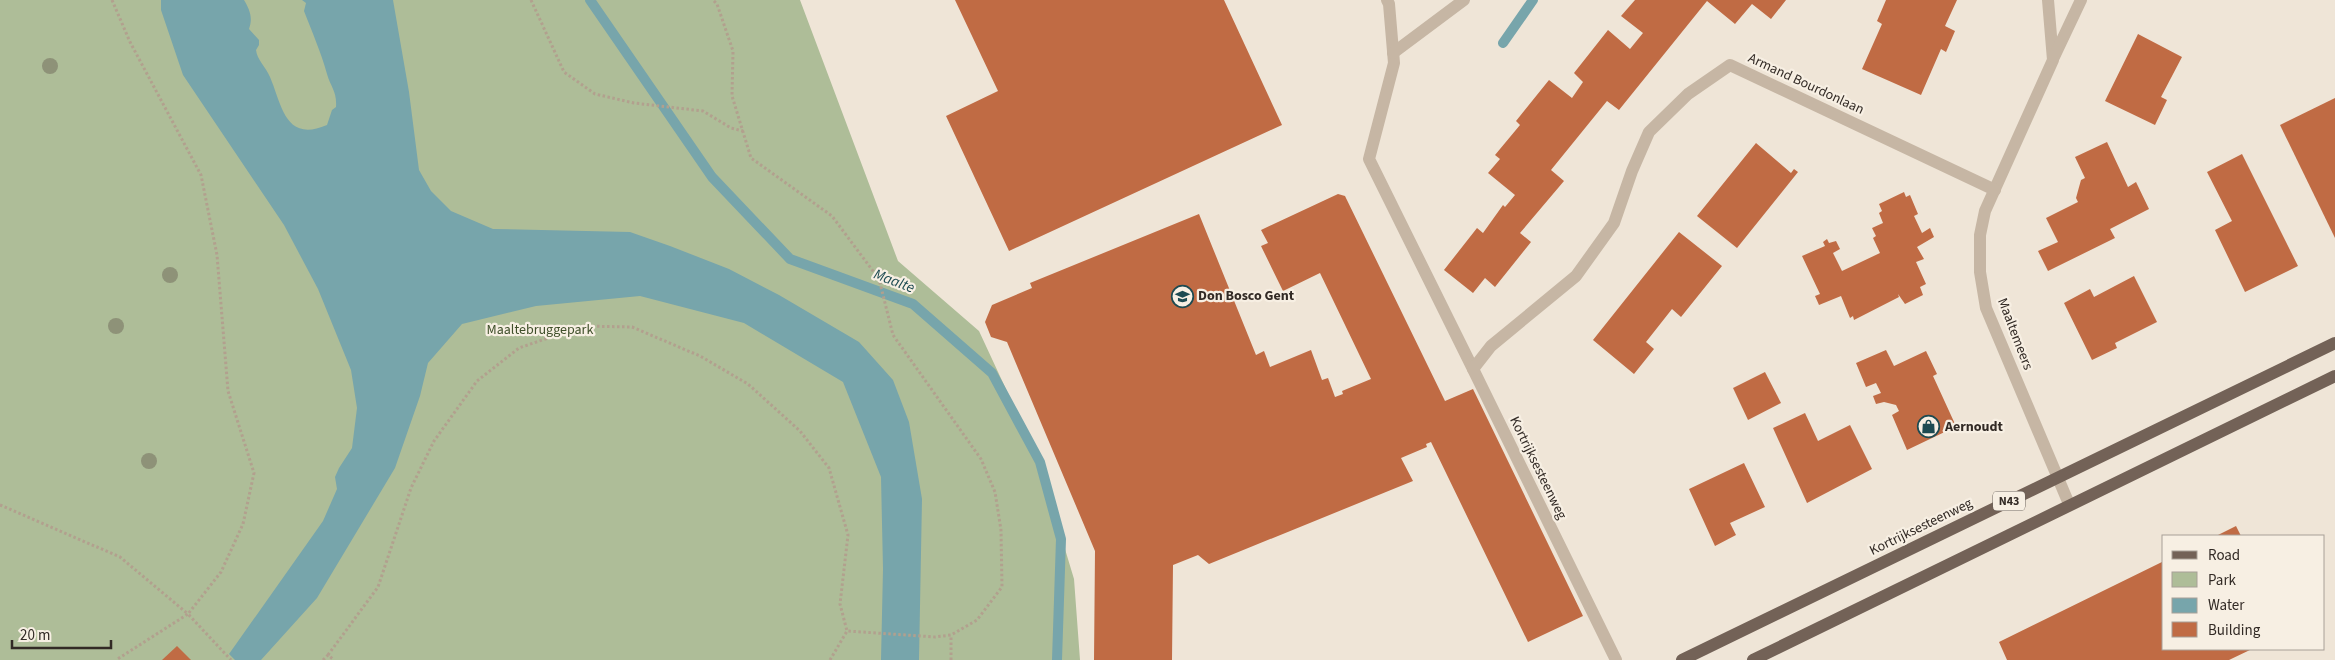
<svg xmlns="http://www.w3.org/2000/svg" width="2335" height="660" font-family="'Source Sans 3',sans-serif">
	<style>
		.green { fill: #aebd98 }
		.water { fill: #77a5ab }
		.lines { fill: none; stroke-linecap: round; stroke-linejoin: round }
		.stream { stroke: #77a5ab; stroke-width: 10 }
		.building { fill: #c06b44 }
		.path { stroke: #b2a08e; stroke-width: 3; stroke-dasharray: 2.5 2.5; stroke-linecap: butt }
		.lane { stroke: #c6b6a4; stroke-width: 12 }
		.street { stroke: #c6b6a4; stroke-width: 12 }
		.primary { stroke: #736257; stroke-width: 12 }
		.tree { fill: #8e9278 }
		.labels { text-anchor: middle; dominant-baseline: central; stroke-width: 4.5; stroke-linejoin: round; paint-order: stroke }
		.shield { fill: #f7efe3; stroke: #6d655e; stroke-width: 1 }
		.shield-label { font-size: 12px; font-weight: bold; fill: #322a25 }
		.street-label { font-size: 14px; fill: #322a25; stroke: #f7efe3 }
		.poi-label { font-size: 14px; font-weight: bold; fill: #322a25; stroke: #f7efe3; text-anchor: start }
		.park-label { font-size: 14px; fill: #3f4f2a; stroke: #f7efe3 }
		.water-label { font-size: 15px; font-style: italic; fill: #1d4a51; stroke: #f7efe3 }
	</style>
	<rect width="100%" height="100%" fill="#efe5d7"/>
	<!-- green -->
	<path class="green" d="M0,0H800L898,261L979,331L1037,456L1074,579L1080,660H0Z"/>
	<!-- water -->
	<path class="water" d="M161,0H244C250,10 253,18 249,29L259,40V45L256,50C257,60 266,67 270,77C282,105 285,143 327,125L332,110L336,107C337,91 331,88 327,74C321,52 312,32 304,11L306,3L302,0H393L409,92L419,170L431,191L451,211L493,229L630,232L670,246L729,269L779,295L859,342L893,380L909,422L922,499L919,660H881L883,569L881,477L843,382L744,323L640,296L536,306L462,324L428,363L420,396L395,468L317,598L261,660H235L229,654L323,521L337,489L335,477L339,468L352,448L357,408L351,370L318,289L284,225L183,75L161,10Z"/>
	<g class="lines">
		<!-- stream -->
		<g class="stream">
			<path d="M590,0L712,177L790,259L913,304L992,373L1040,462L1061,539L1057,660"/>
			<path d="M1503,43L1533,0"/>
		</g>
	</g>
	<!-- building -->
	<g class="building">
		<path d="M955,0H1224L1282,125L1009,251L946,116L998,91Z"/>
		<path d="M1635,0H1786L1771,19L1752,4L1735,24L1707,1L1619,110L1607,101L1551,170L1564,181L1520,233L1531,242L1495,287L1485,278L1473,293L1444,270L1477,228L1483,233L1503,205L1505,207L1515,195L1488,173L1500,159L1495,155L1520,125L1516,121L1549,80L1572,98L1583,82L1574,73L1608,30L1630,49L1643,33L1621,16Z"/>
		<path d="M1886,0H1957L1945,26L1955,31L1946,52L1941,49L1921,95L1862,69L1882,24L1877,21Z"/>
		<path d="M2138,34L2182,57L2161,97L2167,100L2155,125L2105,101Z"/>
		<path d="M2335,98V238L2280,125Z"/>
		<path d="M2107,142L2128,187L2136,182L2149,209L2110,229L2115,238L2048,271L2038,251L2058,242L2046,218L2078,202L2076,198L2081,180L2085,178L2075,157Z"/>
		<path d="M1756,143L1791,173L1794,169L1798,172L1737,248L1697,216Z"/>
		<path d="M2242,154L2298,266L2245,292L2215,230L2232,221L2207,172Z"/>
		<path d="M1904,192L1906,197L1910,195L1918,214L1914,216L1922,233L1930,228L1934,237L1917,247L1924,259L1916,262L1926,284L1920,287L1923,295L1905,304L1898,294L1899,297L1854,320L1853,316L1850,318L1841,296L1819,305L1815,296L1820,294L1802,256L1825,246L1823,242L1827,239L1829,243L1836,241L1840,249L1833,253L1842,271L1880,253L1873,238L1876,236L1872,228L1883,223L1879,213L1882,211L1879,204Z"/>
		<path d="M1338,194L1345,196L1445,401L1473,389L1583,616L1528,642L1431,442L1426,444L1427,447L1401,458L1413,481L1209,564L1198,555L1173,565L1172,660H1094L1095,551L1007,342L991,337L985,322L992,305L1032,288L1030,283L1199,214L1256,355L1264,351L1270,367L1311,350L1322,380L1328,378L1335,397L1343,394L1342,391L1371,379L1320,273L1283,291L1261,246L1268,243L1261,230Z"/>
		<path d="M1679,232L1722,266L1681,317L1672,309L1646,342L1654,349L1634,374L1593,340Z"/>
		<path d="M2134,276L2157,322L2115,343L2117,348L2092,360L2064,303L2090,289L2094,297Z"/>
		<path d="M1886,350L1894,366L1926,351L1937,374L1933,376L1955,424L1953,428L1907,450L1892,415L1899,411L1896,405L1884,402L1876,404L1873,396L1881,393L1876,383L1866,387L1856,363Z"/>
		<path d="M1765,372L1781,403L1748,420L1733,388Z"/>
		<path d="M1805,413L1818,441L1850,425L1872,469L1807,503L1773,428Z"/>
		<path d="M1744,463L1765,507L1730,523L1736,535L1715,546L1689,489Z"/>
		<path d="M2236,526L2241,536H2216Z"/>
		<path d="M2164,561V649H2252L2229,660H2007L1999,642Z"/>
		<path d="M177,646L191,660H162Z"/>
	</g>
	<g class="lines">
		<!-- path -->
		<g class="path">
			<path d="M112,0L130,42L201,175L217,255L228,391L254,473L243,524L221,572L188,614L231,660"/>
			<path d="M531,0L564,72L595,94L634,103L703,111L731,128L743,131"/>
			<path d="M0,505L120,557L188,614L116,660"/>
			<path d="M328,655L378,587L411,488L434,441L477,381L519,348L583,326L632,327L700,356L748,384L800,431L829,468L848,535L840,604L847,631L935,637L951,635L977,620L1002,587L1001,530L995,492L981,459L893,335L879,279L832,216L751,158L732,96L733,51L717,4L713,0"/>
			<path d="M323,660L328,655L334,660"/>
			<path d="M830,660L847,631"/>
			<path d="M951,660V635"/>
		</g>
		<!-- lane -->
		<g class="lane">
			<path d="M1387,0L1389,4L1394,63L1369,159L1473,369"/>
			<path d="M1393,53L1464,0"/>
		</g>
		<!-- street -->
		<g class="street">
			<path d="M2048,0L2053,60L1985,211L1980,235V272L1986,308L2069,504"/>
			<path d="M2054,57L2081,0"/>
			<path d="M1616,660L1473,369L1491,346L1576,276L1614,223L1632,171L1649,132L1688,94L1730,65L1995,190"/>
		</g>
		<!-- primary -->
		<g class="primary">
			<path d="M1682,660L2335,343"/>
			<path d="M1753,660L2335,376"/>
		</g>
	</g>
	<!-- trees -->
	<g class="tree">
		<circle cx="50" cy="66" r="8"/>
		<circle cx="170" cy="275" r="8"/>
		<circle cx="116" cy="326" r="8"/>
		<circle cx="149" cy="461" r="8"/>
	</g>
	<!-- icons -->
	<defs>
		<symbol id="school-ring" viewBox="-11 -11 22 22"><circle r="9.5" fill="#f7efe3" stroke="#1d4a51" stroke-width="1.5"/><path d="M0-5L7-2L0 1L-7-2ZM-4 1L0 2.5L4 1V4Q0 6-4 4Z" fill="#1d4a51"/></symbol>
		<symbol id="shop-ring" viewBox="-11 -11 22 22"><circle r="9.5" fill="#f7efe3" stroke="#1d4a51" stroke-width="1.5"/><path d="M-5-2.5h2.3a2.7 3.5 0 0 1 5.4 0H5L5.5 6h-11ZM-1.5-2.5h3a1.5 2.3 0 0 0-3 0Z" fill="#1d4a51"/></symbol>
	</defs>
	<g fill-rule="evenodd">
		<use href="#school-ring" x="1170" y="284" width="25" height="25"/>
		<use href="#shop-ring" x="1916" y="414" width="25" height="25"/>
	</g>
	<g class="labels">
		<!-- shield labels -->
		<rect class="shield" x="1993" y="491.5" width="32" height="19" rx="4"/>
		<g class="shield-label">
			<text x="2009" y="501">N43</text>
		</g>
		<!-- street labels -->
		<g class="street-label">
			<text transform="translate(1806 84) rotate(25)">Armand Bourdonlaan</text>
			<text transform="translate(2015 334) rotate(69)">Maaltemeers</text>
			<text transform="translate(1538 468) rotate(64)">Kortrijksesteenweg</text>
			<text transform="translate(1921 527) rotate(-26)">Kortrijksesteenweg</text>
		</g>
		<!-- poi labels -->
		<g class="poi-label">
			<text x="1198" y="296">Don Bosco Gent</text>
			<text x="1945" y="427">Aernoudt</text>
		</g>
		<!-- park labels -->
		<g class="park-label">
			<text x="540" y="330">Maaltebruggepark</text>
		</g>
		<!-- water labels -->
		<g class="water-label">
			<text transform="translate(894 281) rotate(21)">Maalte</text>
		</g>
	</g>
	<!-- legend -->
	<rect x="2162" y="535" width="162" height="115" fill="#f7efe3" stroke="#a8a097"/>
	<rect x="2172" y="551" width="25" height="8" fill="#736257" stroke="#a8a097"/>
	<text x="2208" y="560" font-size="15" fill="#322a25">Road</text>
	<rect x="2172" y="572" width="25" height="15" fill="#aebd98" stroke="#a8a097"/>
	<text x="2208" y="585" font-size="15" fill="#322a25">Park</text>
	<rect x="2172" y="598" width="25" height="15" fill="#77a5ab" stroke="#a8a097"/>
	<text x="2208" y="610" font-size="15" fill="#322a25">Water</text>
	<rect x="2172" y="622" width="25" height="15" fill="#c06b44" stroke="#a8a097"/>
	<text x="2208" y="635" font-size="15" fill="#322a25">Building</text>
	<!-- scale -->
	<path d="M12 640v8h99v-8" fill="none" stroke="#322a25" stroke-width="2.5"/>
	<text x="20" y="640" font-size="15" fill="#322a25" stroke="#f7efe3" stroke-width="4" paint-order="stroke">20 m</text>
</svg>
